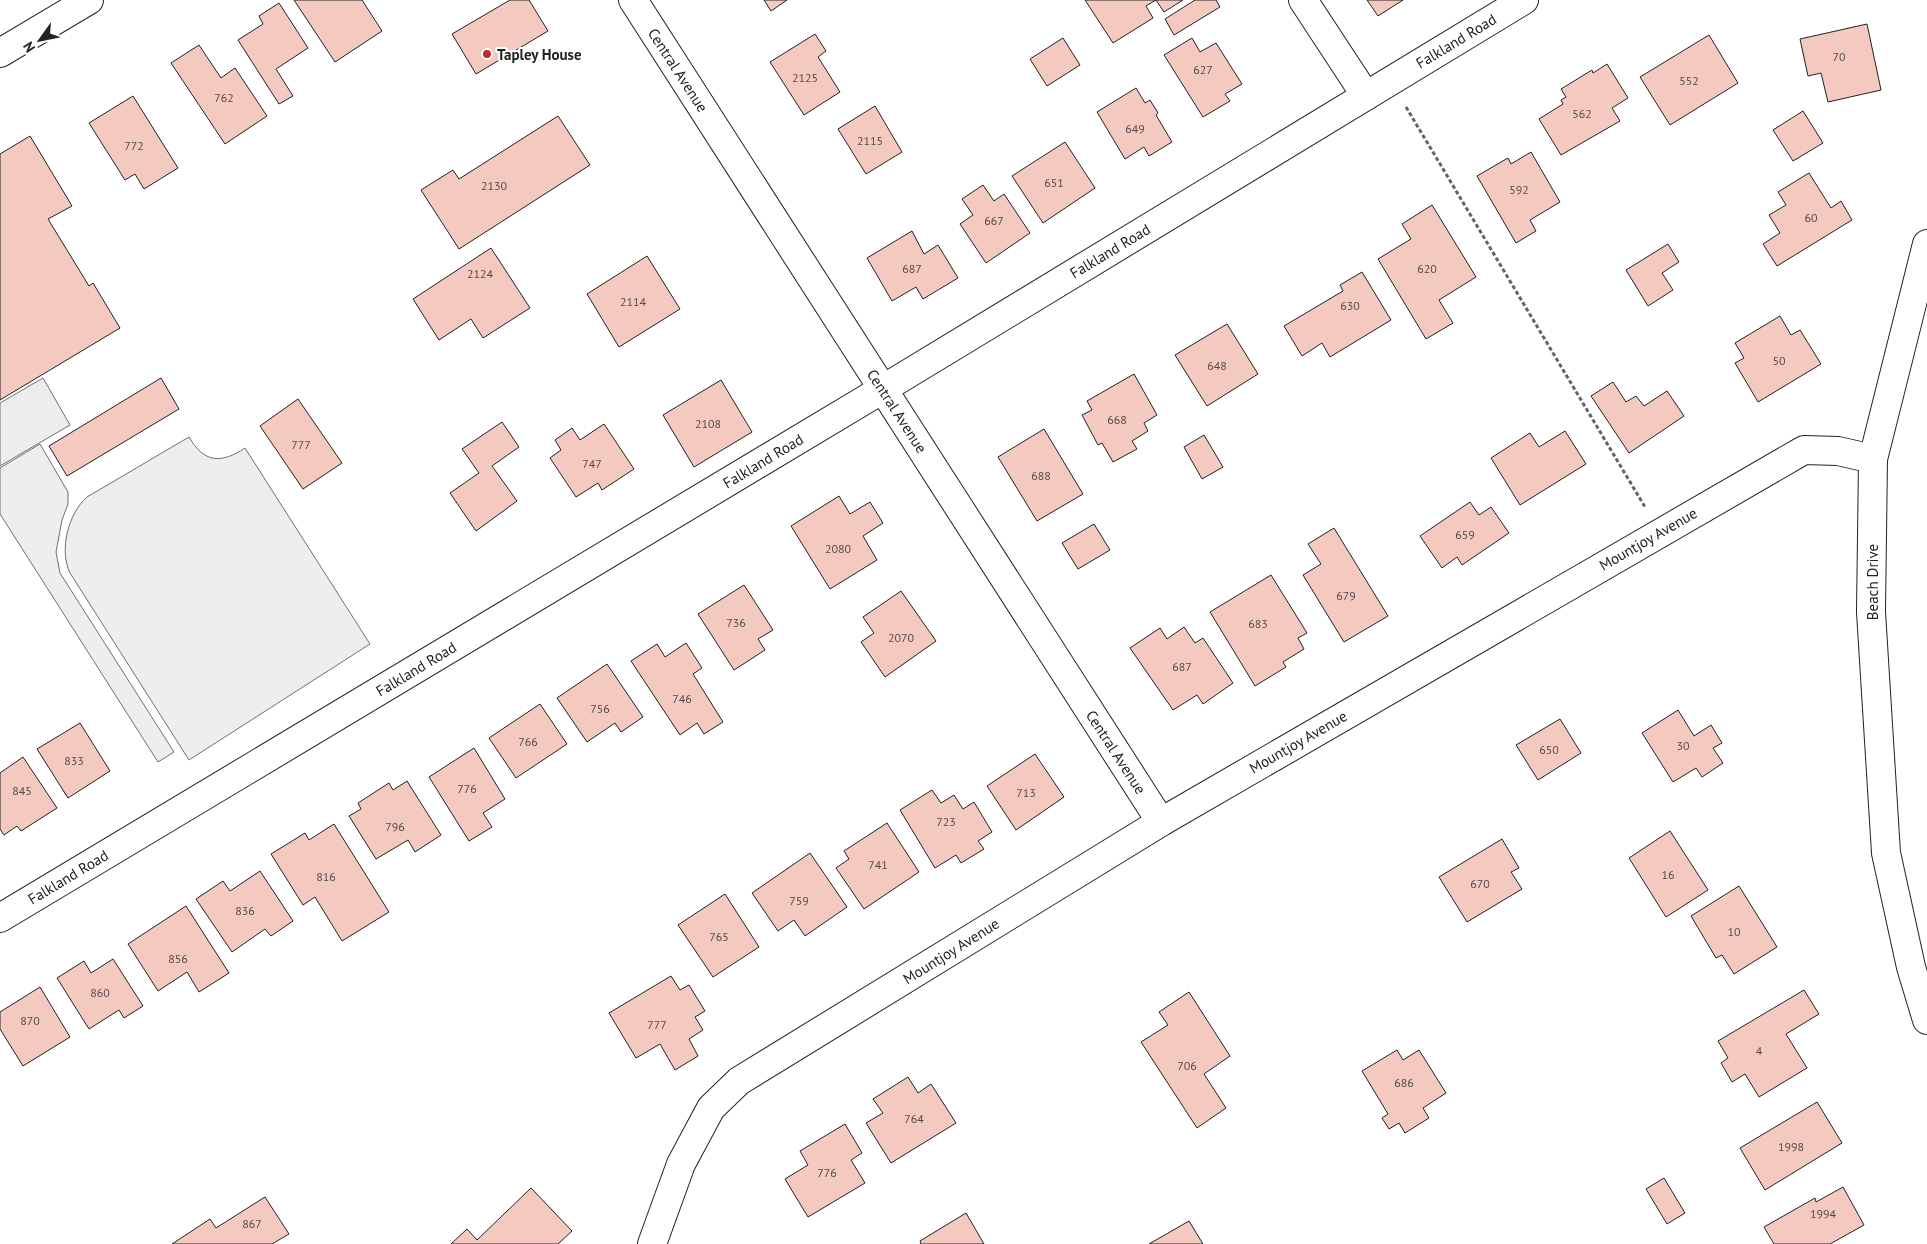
<svg xmlns="http://www.w3.org/2000/svg" width="1927" height="1244" font-family="'PT Sans',sans-serif">
	<style>
		.green { fill: #eee; stroke: #6f6f6f }
		.parking { fill: #ededed; stroke: #6f6f6f }
		.building { fill: #f3c9c0; stroke: #222 }
		.lines { fill: none; stroke-linecap: round; stroke-linejoin: round }
		.street-casing { stroke: #222; stroke-width: 30 }
		.secondary-casing { stroke: #222; stroke-width: 30 }
		.path { stroke: #646464; stroke-width: 3; stroke-dasharray: 4 2.5; stroke-linecap: butt }
		.street { stroke: #fff; stroke-width: 28 }
		.secondary { stroke: #fff; stroke-width: 28 }
		.poi-dot { fill: #c62828; stroke: #fff; stroke-width: 2 }
		.labels { text-anchor: middle; dominant-baseline: central; stroke-width: 4; stroke-linejoin: round; paint-order: stroke }
		.number-label { font-size: 12px; fill: #564c4a }
		.street-label { font-size: 15px; fill: #222; stroke: #fff }
		.poi-label { font-size: 15px; font-weight: bold; fill: #222; stroke: #fff; text-anchor: start }
	</style>
	<rect width="100%" height="100%" fill="#fff"/>
	<!-- green -->
	<g class="green">
		<path d="M189,437C204,463 221,464 245,448L370,644L189,760L70,573C59,550 68,514 87,497Z"/>
		<path d="M40,444L68,492V504L62,520L56,552L60,573L174,752L158,762L0,514V468Z"/>
	</g>
	<!-- parking -->
	<path class="parking" d="M43,378L70,425L0,466V403Z"/>
	<!-- building -->
	<g class="building">
		<path d="M294,0H362L382,31L335,62Z"/>
		<path d="M510,0H529L548,31L476,74L452,34Z"/>
		<path d="M764,0H787L771,11Z"/>
		<path d="M1085,0H1156L1146,6L1153,18L1113,43Z"/>
		<path d="M1156,0H1183L1164,12Z"/>
		<path d="M1195,0H1216L1220,7L1174,35L1165,19Z"/>
		<path d="M1367,0H1403L1378,16Z"/>
		<path d="M279,3L308,48L276,69L293,96L279,104L238,40L263,24L259,16Z"/>
		<path d="M1867,24L1881,90L1828,102L1821,73L1808,76L1800,39Z"/>
		<path d="M815,34L826,51L818,57L840,92L804,115L770,62Z"/>
		<path d="M1709,35L1738,83L1670,125L1640,77Z"/>
		<path d="M1063,38L1080,65L1047,86L1030,59Z"/>
		<path d="M1192,38L1200,52L1216,43L1242,84L1225,94L1230,101L1203,117L1164,55Z"/>
		<path d="M199,45L221,78L235,68L267,116L225,144L171,63Z"/>
		<path d="M1607,64L1628,98L1612,108L1620,121L1561,155L1539,119L1563,104L1561,100L1566,97L1561,89L1592,70L1593,73Z"/>
		<path d="M1136,88L1145,103L1150,100L1158,113L1156,115L1172,142L1149,156L1144,147L1125,159L1097,112Z"/>
		<path d="M133,96L178,168L144,189L135,174L125,180L89,123Z"/>
		<path d="M875,106L902,152L866,174L838,129Z"/>
		<path d="M1803,111L1823,143L1793,161L1773,130Z"/>
		<path d="M558,116L590,165L459,249L421,190L453,170L459,179Z"/>
		<path d="M30,136L72,206L48,219L89,286L93,283L120,328L0,400V154Z"/>
		<path d="M1065,142L1095,188L1043,223L1012,176Z"/>
		<path d="M1531,152L1560,202L1530,220L1536,231L1516,243L1477,176L1508,158L1511,164Z"/>
		<path d="M1809,173L1831,208L1841,201L1852,220L1777,266L1763,244L1780,233L1769,215L1786,205L1778,192Z"/>
		<path d="M983,185L994,201L1004,194L1030,233L986,263L960,224L973,215L962,199Z"/>
		<path d="M1432,205L1476,277L1439,300L1453,323L1426,339L1378,259L1411,239L1402,224Z"/>
		<path d="M912,231L924,254L938,245L958,278L923,299L916,287L892,301L867,258Z"/>
		<path d="M1668,244L1679,262L1662,273L1673,290L1648,306L1626,270Z"/>
		<path d="M491,248L530,308L483,338L471,319L439,340L413,299Z"/>
		<path d="M647,256L680,309L619,347L587,294Z"/>
		<path d="M1362,272L1391,320L1330,357L1322,343L1302,356L1284,326L1343,291L1340,285Z"/>
		<path d="M1780,316L1791,335L1800,330L1821,364L1758,402L1735,363L1744,358L1735,343Z"/>
		<path d="M1227,324L1258,374L1207,406L1175,355Z"/>
		<path d="M1134,374L1157,415L1144,423L1148,431L1132,441L1137,449L1113,462L1102,443L1098,445L1082,415L1092,410L1087,401Z"/>
		<path d="M161,378L179,409L67,476L49,446Z"/>
		<path d="M721,380L752,432L694,467L663,415Z"/>
		<path d="M1613,382L1626,402L1636,396L1644,406L1667,391L1684,416L1629,453L1591,396Z"/>
		<path d="M298,399L342,463L303,489L260,426Z"/>
		<path d="M502,422L519,447L492,466L517,501L476,531L450,493L479,473L462,449Z"/>
		<path d="M604,424L634,469L602,490L598,483L576,497L550,458L561,450L555,440L572,428L580,440Z"/>
		<path d="M1044,429L1083,494L1037,521L998,457Z"/>
		<path d="M1565,431L1586,464L1520,505L1491,458L1530,433L1539,447Z"/>
		<path d="M1204,435L1223,467L1202,479L1184,447Z"/>
		<path d="M839,496L850,514L870,502L883,523L863,536L877,560L830,589L791,526Z"/>
		<path d="M1470,502L1479,515L1491,507L1509,533L1462,565L1457,557L1442,568L1420,536Z"/>
		<path d="M1094,524L1110,550L1078,569L1062,543Z"/>
		<path d="M1334,528L1388,616L1344,642L1303,575L1321,564L1308,544Z"/>
		<path d="M1271,575L1307,633L1298,638L1304,649L1283,662L1286,667L1255,686L1210,612Z"/>
		<path d="M744,585L773,630L758,639L765,650L734,670L698,614Z"/>
		<path d="M901,591L936,641L885,677L861,642L874,633L863,617Z"/>
		<path d="M1184,627L1195,643L1203,638L1233,683L1203,704L1197,695L1173,710L1130,648L1160,628L1167,639Z"/>
		<path d="M686,643L702,668L693,674L723,722L704,734L697,723L680,735L631,661L657,644L665,657Z"/>
		<path d="M607,664L643,717L621,732L615,723L587,742L557,698Z"/>
		<path d="M540,704L567,744L516,778L489,738Z"/>
		<path d="M1678,710L1694,736L1711,725L1722,743L1713,748L1723,763L1702,777L1696,768L1673,782L1642,733Z"/>
		<path d="M1560,719L1581,753L1538,780L1516,745Z"/>
		<path d="M80,723L110,771L68,798L37,749Z"/>
		<path d="M474,748L505,799L483,813L492,827L469,841L429,777Z"/>
		<path d="M1035,754L1064,797L1016,830L987,786Z"/>
		<path d="M23,757L57,808L21,831L17,826L4,835L0,829V773Z"/>
		<path d="M407,781L441,835L415,852L408,840L376,859L349,816L361,809L358,803L389,783L393,790Z"/>
		<path d="M932,790L941,803L954,795L963,809L974,802L992,832L978,841L984,849L961,863L956,855L935,868L900,810Z"/>
		<path d="M887,823L919,872L864,909L836,868L849,859L844,851Z"/>
		<path d="M334,824L389,912L342,941L315,897L303,905L271,854L305,833L309,840Z"/>
		<path d="M1670,831L1708,890L1666,917L1629,858Z"/>
		<path d="M1502,839L1519,868L1511,872L1522,889L1467,922L1439,877Z"/>
		<path d="M810,853L847,907L805,936L794,920L778,931L752,893Z"/>
		<path d="M260,871L293,921L271,936L265,929L232,952L196,899L223,881L230,891Z"/>
		<path d="M1739,886L1777,947L1734,974L1722,955L1716,958L1691,916Z"/>
		<path d="M725,894L759,947L713,977L678,925Z"/>
		<path d="M186,906L229,973L199,992L187,972L158,991L128,944Z"/>
		<path d="M113,959L143,1006L124,1018L119,1010L89,1029L57,978L84,961L91,973Z"/>
		<path d="M671,976L680,990L689,985L705,1011L695,1017L703,1030L689,1039L698,1056L675,1070L660,1044L636,1058L609,1013Z"/>
		<path d="M40,987L70,1037L23,1066L0,1029V1012Z"/>
		<path d="M1804,990L1819,1014L1786,1034L1807,1068L1759,1097L1745,1074L1732,1082L1721,1063L1728,1058L1718,1041Z"/>
		<path d="M1189,992L1230,1056L1204,1074L1226,1108L1197,1128L1141,1042L1168,1025L1159,1012Z"/>
		<path d="M1397,1050L1403,1060L1419,1050L1446,1093L1423,1108L1429,1118L1405,1133L1399,1123L1389,1129L1382,1118L1388,1114L1362,1071Z"/>
		<path d="M908,1077L918,1093L931,1084L956,1123L891,1163L866,1123L883,1113L873,1099Z"/>
		<path d="M1817,1102L1842,1143L1765,1190L1740,1148Z"/>
		<path d="M845,1124L862,1153L851,1160L865,1183L808,1217L785,1179L808,1165L800,1151Z"/>
		<path d="M1664,1178L1685,1213L1667,1224L1646,1189Z"/>
		<path d="M1843,1187L1864,1225L1830,1244H1774L1764,1227L1815,1198L1816,1202Z"/>
		<path d="M531,1188L572,1231L558,1244H451L467,1229L477,1240Z"/>
		<path d="M265,1197L289,1234L272,1244H172L210,1219L216,1228Z"/>
		<path d="M966,1213L984,1244H921L920,1241Z"/>
		<path d="M1189,1221L1203,1244H1149Z"/>
	</g>
	<g class="lines">
		<defs>
			<g id="street">
				<path d="M633,0L1161,822"/>
				<path d="M1303,0L1366,96"/>
				<path d="M0,53L89,0"/>
				<path d="M0,918L883,389L1524,0"/>
				<path d="M652,1244L681,1164L711,1108L739,1081L1161,822L1804,450L1838,451L1873,459"/>
			</g>
			<path id="secondary" d="M1927,244L1873,459L1871,612L1886,853L1911,967L1927,1020"/>
		</defs>
		<!-- street casing -->
		<use href="#street" class="street-casing"/>
		<!-- secondary casing -->
		<use href="#secondary" class="secondary-casing"/>
		<!-- path -->
		<path class="path" d="M1406,107L1645,507"/>
		<!-- street -->
		<use href="#street" class="street"/>
		<!-- secondary -->
		<use href="#secondary" class="secondary"/>
	</g>
	<!-- markers -->
	<circle class="poi-dot" cx="487" cy="54" r="5"/>
	<g class="labels">
		<!-- number labels -->
		<g class="number-label">
			<text x="1839" y="56">70</text>
			<text x="1203" y="69">627</text>
			<text x="805" y="77">2125</text>
			<text x="1689" y="80">552</text>
			<text x="224" y="97">762</text>
			<text x="1582" y="113">562</text>
			<text x="1135" y="128">649</text>
			<text x="870" y="140">2115</text>
			<text x="134" y="145">772</text>
			<text x="1054" y="182">651</text>
			<text x="494" y="185">2130</text>
			<text x="1519" y="189">592</text>
			<text x="1811" y="217">60</text>
			<text x="994" y="220">667</text>
			<text x="912" y="268">687</text>
			<text x="1427" y="268">620</text>
			<text x="480" y="273">2124</text>
			<text x="633" y="301">2114</text>
			<text x="1350" y="305">630</text>
			<text x="1779" y="360">50</text>
			<text x="1217" y="365">648</text>
			<text x="1117" y="419">668</text>
			<text x="708" y="423">2108</text>
			<text x="301" y="444">777</text>
			<text x="592" y="463">747</text>
			<text x="1041" y="475">688</text>
			<text x="1465" y="534">659</text>
			<text x="838" y="548">2080</text>
			<text x="1346" y="595">679</text>
			<text x="736" y="622">736</text>
			<text x="1258" y="623">683</text>
			<text x="901" y="637">2070</text>
			<text x="1182" y="666">687</text>
			<text x="682" y="698">746</text>
			<text x="600" y="708">756</text>
			<text x="528" y="741">766</text>
			<text x="1683" y="745">30</text>
			<text x="1549" y="749">650</text>
			<text x="74" y="760">833</text>
			<text x="467" y="788">776</text>
			<text x="22" y="790">845</text>
			<text x="1026" y="792">713</text>
			<text x="946" y="821">723</text>
			<text x="395" y="826">796</text>
			<text x="878" y="864">741</text>
			<text x="1668" y="874">16</text>
			<text x="326" y="876">816</text>
			<text x="1480" y="883">670</text>
			<text x="799" y="900">759</text>
			<text x="245" y="910">836</text>
			<text x="1734" y="931">10</text>
			<text x="719" y="936">765</text>
			<text x="178" y="958">856</text>
			<text x="100" y="992">860</text>
			<text x="30" y="1020">870</text>
			<text x="657" y="1024">777</text>
			<text x="1759" y="1050">4</text>
			<text x="1187" y="1065">706</text>
			<text x="1404" y="1082">686</text>
			<text x="914" y="1118">764</text>
			<text x="1791" y="1146">1998</text>
			<text x="827" y="1172">776</text>
			<text x="1823" y="1213">1994</text>
			<text x="252" y="1223">867</text>
		</g>
		<!-- street labels -->
		<g class="street-label">
			<text transform="translate(1456 41) rotate(-31)">Falkland Road</text>
			<text transform="translate(678 70) rotate(57)">Central Avenue</text>
			<text transform="translate(1110 251) rotate(-31)">Falkland Road</text>
			<text transform="translate(897 411) rotate(57)">Central Avenue</text>
			<text transform="translate(763 461) rotate(-31)">Falkland Road</text>
			<text transform="translate(1648 539) rotate(-30)">Mountjoy Avenue</text>
			<text transform="translate(1872 582) rotate(-90)">Beach Drive</text>
			<text transform="translate(416 669) rotate(-31)">Falkland Road</text>
			<text transform="translate(1298 742) rotate(-30)">Mountjoy Avenue</text>
			<text transform="translate(1116 752) rotate(57)">Central Avenue</text>
			<text transform="translate(68 877) rotate(-31)">Falkland Road</text>
			<text transform="translate(951 951) rotate(-32)">Mountjoy Avenue</text>
		</g>
		<!-- poi labels -->
		<g class="poi-label">
			<text x="497" y="54">Tapley House</text>
		</g>
	</g>
	<!-- north arrow -->
	<g transform="translate(40 40) rotate(237)" stroke="#ffffff" stroke-width="4" paint-order="stroke">
	<path d="M0-4L9 19L0 12L-9 19Z" fill="#222222"/>
	<text y="-8" font-size="14" font-weight="bold" text-anchor="middle" fill="#222222">N</text>
	</g>
</svg>
